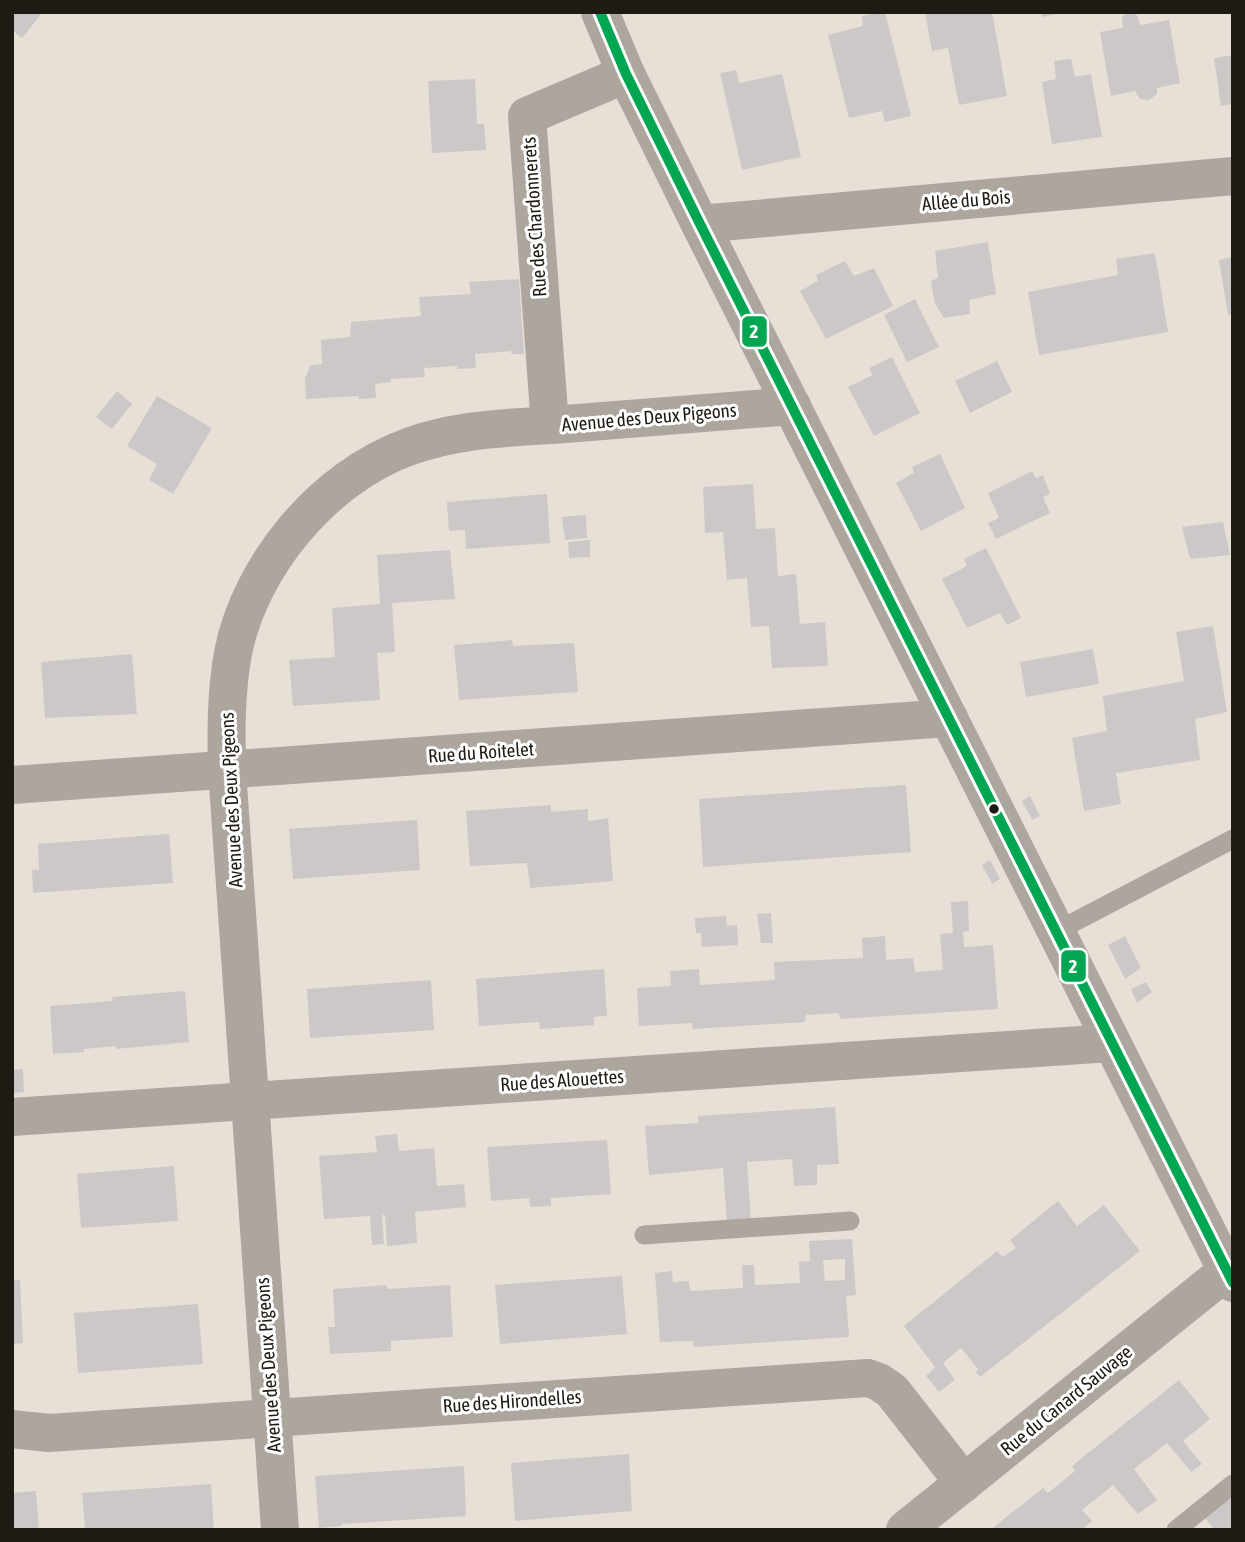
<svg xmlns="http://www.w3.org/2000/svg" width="1245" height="1542" font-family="'Asap Condensed',sans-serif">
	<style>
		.building { fill: #cdc8c7; fill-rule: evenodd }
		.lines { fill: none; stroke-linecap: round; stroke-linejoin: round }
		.service { stroke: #ada69f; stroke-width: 19 }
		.minor { stroke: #ada69f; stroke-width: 38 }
		.tertiary { stroke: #ada69f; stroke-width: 38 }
		.bus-1-casing { stroke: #fff; stroke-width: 16 }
		.bus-1 { stroke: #00a651; stroke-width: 10 }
		.bus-dot { fill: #1f1a13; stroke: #fff; stroke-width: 2.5 }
		.labels { text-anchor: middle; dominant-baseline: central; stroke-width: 6; stroke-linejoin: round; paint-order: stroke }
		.street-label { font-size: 19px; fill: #1f1a13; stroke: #fff }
		.line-badge { stroke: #fff; stroke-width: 2.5 }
		.badge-label { font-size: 19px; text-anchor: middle; font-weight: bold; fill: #fff }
	</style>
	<rect width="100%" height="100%" fill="#e7e0d6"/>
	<!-- building -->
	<g class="building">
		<path d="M12,12H43L22,38L12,30Z"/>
		<path d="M878,12H885L911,116L885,122L882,111L849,118L828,35L863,26L862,16Z"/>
		<path d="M925,12H992L1007,96L959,105L948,48L932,51Z"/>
		<path d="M1041,12H1060V13L1042,17Z"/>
		<path d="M1128,12L1137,15L1140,25L1169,20L1180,83L1157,88V94L1149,100L1140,99L1135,91L1111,96L1100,32L1123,28L1122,17Z"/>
		<path d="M1233,55V104L1221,106L1214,58Z"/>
		<path d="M1071,59L1075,77L1091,74L1102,137L1052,144L1042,82L1056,79L1054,61Z"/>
		<path d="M736,70L739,83L782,74L801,157L742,170L720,73Z"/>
		<path d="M475,79L477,124H484L486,150L432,153L428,81Z"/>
		<path d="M988,242L996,294L969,300L970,314L944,318L935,304L931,281L938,278L935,251Z"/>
		<path d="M1155,253L1168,332L1039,355L1028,292L1118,275L1116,259Z"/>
		<path d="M1233,257V314L1228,315L1219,260Z"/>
		<path d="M845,261L854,276L874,268L893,306L826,339L800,291L818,281L816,275Z"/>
		<path d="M519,279L524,354H511L512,351L475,354L476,368L457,369V366L424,368L425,377L391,379V382L375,384L376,398L359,399L358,396L306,399L305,378L311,365L322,364L321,340L350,337L351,322L421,316L419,297L471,294L469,282Z"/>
		<path d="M915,299L939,347L907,362L884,315Z"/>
		<path d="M892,357L920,413L874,436L848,387L873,375L869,368Z"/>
		<path d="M997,361L1012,392L970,413L955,381Z"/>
		<path d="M117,391L132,404L112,429L96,417Z"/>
		<path d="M157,396L212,428L173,494L149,480L157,464L127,446Z"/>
		<path d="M940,454L965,508L921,531L896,483L914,473L912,467Z"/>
		<path d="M1032,471L1036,478L1043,475L1050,494L1043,497L1050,513L996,539L988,523L999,518L988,493Z"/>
		<path d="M753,484L756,529L775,528L778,576L796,574L800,624L825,622L828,666L772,668L769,626L751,627L747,578L727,580L723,532L705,533L703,487Z"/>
		<path d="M547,494L550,543L466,549L465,530L449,531L447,502Z"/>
		<path d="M586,515L587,538L565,540L562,517Z"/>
		<path d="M1223,522L1230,555L1190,559L1182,527Z"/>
		<path d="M590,540V557L569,558L568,542Z"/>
		<path d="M986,548L1021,618L1007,625L1000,613L967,628L942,579L967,566L964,559Z"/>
		<path d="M450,550L455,599L392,603L395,652L377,653L380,700L293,706L289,660L335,657L332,608L380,604L377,555Z"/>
		<path d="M1213,626L1227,712L1195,719L1200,760L1116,773L1121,804L1084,811L1072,738L1107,731L1103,696L1184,681L1176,632Z"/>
		<path d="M512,640L513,646L574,643L578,692L459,700L454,645Z"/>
		<path d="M1093,649L1099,684L1026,697L1020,662Z"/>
		<path d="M132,654L137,714L45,718L41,662Z"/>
		<path d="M906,785L911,852L703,867L699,799Z"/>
		<path d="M1030,796L1040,816L1032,820L1022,801Z"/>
		<path d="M551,805V812L588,809V821L608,818L613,881L530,888L527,863L470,866L466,811Z"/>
		<path d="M417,820L420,870L293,879L289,829Z"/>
		<path d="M169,834L173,883L33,893L32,870H39L38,844Z"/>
		<path d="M990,860L1000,879L992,884L982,865Z"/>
		<path d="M968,901L969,931L963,932L964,947L993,945L998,1009L840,1019L839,1013L806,1015L805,1022L693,1029L692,1023L639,1026L637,988L671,986L670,971L699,969L700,985L775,980L774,962L863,958L862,938L885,936L886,960L913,958L915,972L943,970L940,934L953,933L951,902Z"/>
		<path d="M771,913L773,943H761L757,914Z"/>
		<path d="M726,916L727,926L737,925L738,945L702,947L701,933H696L695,918Z"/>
		<path d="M1125,936L1141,968L1125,979L1108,945Z"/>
		<path d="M604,969L607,1016L594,1017V1025L540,1029L539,1022L479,1026L476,979Z"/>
		<path d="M431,980L434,1030L310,1038L307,989Z"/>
		<path d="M1146,982L1152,992L1137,1003L1131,989Z"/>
		<path d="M185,991L189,1042L116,1049V1046L84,1049V1052L53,1054L50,1006L113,1001L112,997Z"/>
		<path d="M23,1069L24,1092L12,1093V1070Z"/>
		<path d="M835,1107L839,1164L817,1165V1185L794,1186L792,1159L747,1162L751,1222L727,1223L723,1168L649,1175L645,1126L698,1123V1116Z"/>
		<path d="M397,1134L399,1151L434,1148L437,1186L464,1184L466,1207L415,1212L417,1243L387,1246L385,1215H382L384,1244L372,1245L370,1216L324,1219L319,1156L377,1152L375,1136Z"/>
		<path d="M607,1140L611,1194L551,1198V1206L530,1207L529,1198L491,1201L487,1147Z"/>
		<path d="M174,1166L178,1221L81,1228L77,1174Z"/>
		<path d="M1058,1201L1077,1226L1104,1205L1140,1251L980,1377L976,1372L978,1369L961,1348L943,1363L955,1380L939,1392L926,1376L935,1367L904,1326L997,1251L1003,1257L1016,1248L1010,1240Z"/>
		<path d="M852,1239L856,1295L846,1296L849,1337L694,1347L693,1341L660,1342L655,1273L672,1271L673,1282L689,1281L690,1291L743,1288L742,1265H754L755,1285L800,1283L799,1262L810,1261L809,1241ZM845,1259V1280L825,1281L823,1260Z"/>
		<path d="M622,1276L627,1334L500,1344L495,1285Z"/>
		<path d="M12,1280H20L23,1343L12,1344Z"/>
		<path d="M387,1285V1289L450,1285L453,1337L391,1341V1351L330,1354L328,1327H335L333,1289Z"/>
		<path d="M198,1304L203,1364L78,1373L74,1313Z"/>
		<path d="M1179,1380L1210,1419L1183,1441L1202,1464L1191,1472L1167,1443L1134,1469L1157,1500L1149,1506L1138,1514L1113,1485L1082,1510L1092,1521L1082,1530H990L1043,1488L1048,1493L1075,1471L1072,1466Z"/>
		<path d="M629,1454L632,1511L515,1521L511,1463Z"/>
		<path d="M464,1466L466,1516L342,1524V1526L319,1528L315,1476Z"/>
		<path d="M211,1484L214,1530H85L82,1493Z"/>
		<path d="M36,1491L39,1530H12V1493Z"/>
		<path d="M1233,1497V1530H1215L1203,1516Z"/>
	</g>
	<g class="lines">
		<!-- service -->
		<g class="service">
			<path d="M1057,931L1233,839"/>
			<path d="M644,1235L850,1221"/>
			<path d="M1176,1530L1233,1484"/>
		</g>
		<!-- minor -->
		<g class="minor">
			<path d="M700,224L1233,176"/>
			<path d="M550,425L527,116L626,74"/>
			<path d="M12,785L949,718"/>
			<path d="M12,1117L1111,1043"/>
			<path d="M12,1429L49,1433L868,1378L879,1382L892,1391L964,1483"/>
			<path d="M280,1530L227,770C226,730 226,692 233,653C250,566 323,478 408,447C458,428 512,428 565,424C641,418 717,412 792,406"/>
			<path d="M905,1530L1227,1271"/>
		</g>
		<!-- tertiary -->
		<path class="tertiary" d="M600,12L626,74L700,224L1233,1283"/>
		<defs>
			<path id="bus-1" d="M600,12L626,74L700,224L1233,1283"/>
		</defs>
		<!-- bus-1 casing -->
		<use href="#bus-1" class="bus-1-casing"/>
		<!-- bus-1 -->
		<use href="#bus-1" class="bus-1"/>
	</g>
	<!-- markers -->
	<circle class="bus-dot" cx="994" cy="809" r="6"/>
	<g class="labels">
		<!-- street labels -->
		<g class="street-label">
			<text transform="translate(966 200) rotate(-5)">Allée du Bois</text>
			<text transform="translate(534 217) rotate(-94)">Rue des Chardonnerets</text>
			<text transform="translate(649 417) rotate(-5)">Avenue des Deux Pigeons</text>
			<text transform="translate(481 752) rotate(-4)">Rue du Roitelet</text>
			<text transform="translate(231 800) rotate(-93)">Avenue des Deux Pigeons</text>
			<text transform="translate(562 1080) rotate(-4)">Rue des Alouettes</text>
			<text transform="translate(268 1365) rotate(-94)">Avenue des Deux Pigeons</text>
			<text transform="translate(1066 1400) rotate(-39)">Rue du Canard Sauvage</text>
			<text transform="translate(512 1401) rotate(-4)">Rue des Hirondelles</text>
		</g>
	</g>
	<g class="line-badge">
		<rect x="741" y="315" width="27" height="33" rx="7" fill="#00a651"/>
		<rect x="1060" y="949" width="27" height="34" rx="7" fill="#00a651"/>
	</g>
	<g class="badge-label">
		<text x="754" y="338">2</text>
		<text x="1073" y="973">2</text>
	</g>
	<!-- border -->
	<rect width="1245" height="1542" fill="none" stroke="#1f1a13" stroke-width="28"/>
</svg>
